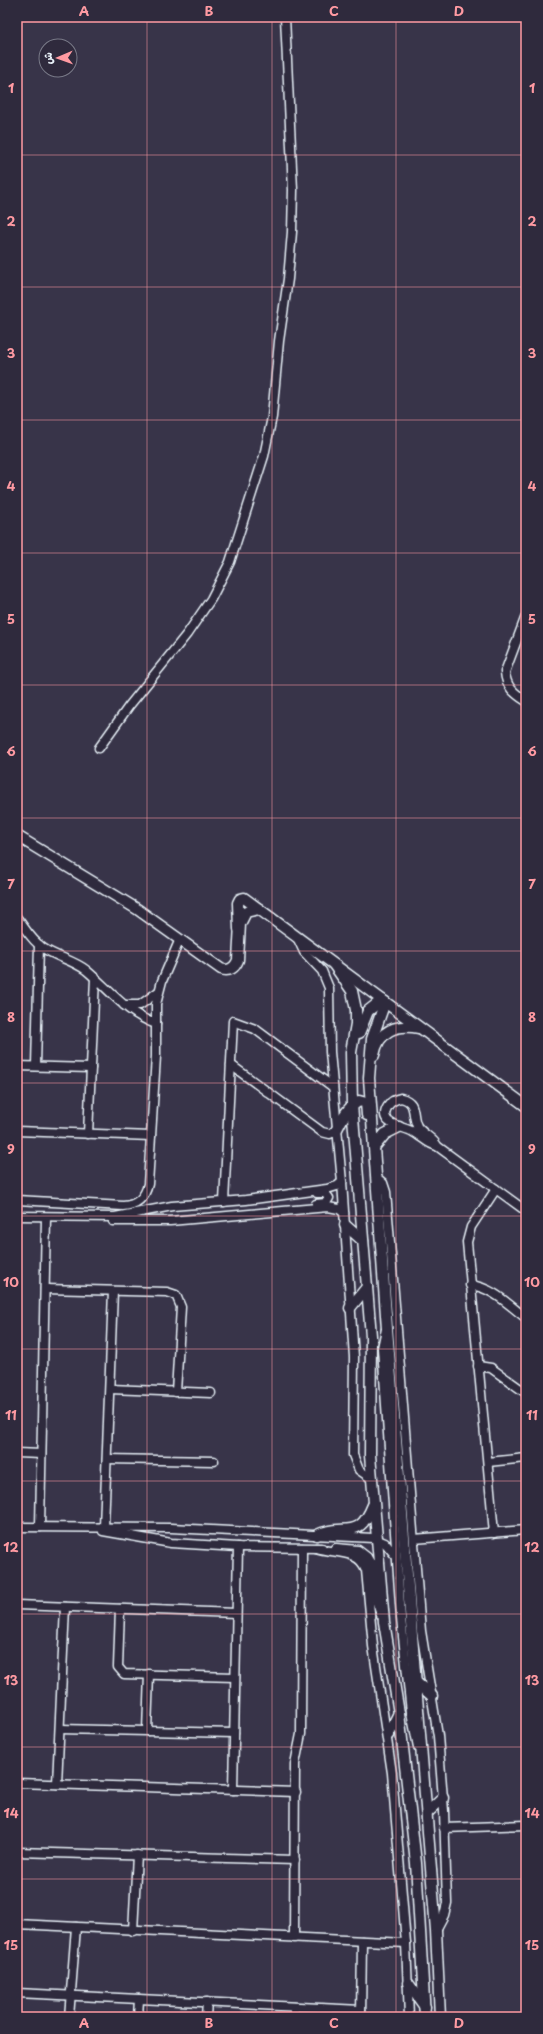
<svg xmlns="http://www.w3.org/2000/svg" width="543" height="2034" font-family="'Playpen Sans','Playpen Sans Arabic',sans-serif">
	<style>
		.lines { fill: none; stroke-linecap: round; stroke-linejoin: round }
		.minor-casing { stroke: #e8f1f8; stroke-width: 11 }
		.major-casing { stroke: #e8f1f8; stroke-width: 13 }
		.minor { stroke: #2f2a3d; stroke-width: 8 }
		.major { stroke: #2f2a3d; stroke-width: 10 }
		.grid { fill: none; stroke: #ff9aa2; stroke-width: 1; stroke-opacity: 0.55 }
		.neatline { fill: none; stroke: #ff9aa2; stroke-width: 1.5 }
		.grid-label { font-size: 13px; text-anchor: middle; font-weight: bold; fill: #ff9aa2 }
	</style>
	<rect width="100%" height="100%" fill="#383449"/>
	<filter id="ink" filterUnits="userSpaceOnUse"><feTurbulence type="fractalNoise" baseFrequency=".025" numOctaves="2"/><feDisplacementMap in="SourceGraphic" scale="8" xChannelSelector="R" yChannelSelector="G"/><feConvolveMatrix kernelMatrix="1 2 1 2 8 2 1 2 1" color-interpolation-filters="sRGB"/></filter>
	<g filter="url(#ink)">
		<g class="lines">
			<defs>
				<g id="minor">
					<path d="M526,616L505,672C506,687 514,693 526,701"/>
					<path d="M99,748L129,706L187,634L211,599L230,562L264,456L272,417L279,341L288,279L292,232L293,190L285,17"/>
					<path d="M17,918C25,928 31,940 43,948C56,957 73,960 86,970C109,989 127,1014 156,1024"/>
					<path d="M297,937L304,952L322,971L329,988L330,1052L342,1182L354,1357L353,1455L359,1470L372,1479"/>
					<path d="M124,1005H140L158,992"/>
					<path d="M231,1065L322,1132L330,1134L337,1129"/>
					<path d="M17,1066L91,1068"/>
					<path d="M36,1066L39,945"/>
					<path d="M401,1098C418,1102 411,1115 417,1126C422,1134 434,1138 437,1146C429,1145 421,1136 413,1132C404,1126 376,1125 388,1106C391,1101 396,1099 401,1098Z"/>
					<path d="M17,1131L151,1136"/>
					<path d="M88,1134L95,978"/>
					<path d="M437,1146L526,1211"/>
					<path d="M376,1177L383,1183L386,1192L421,1631L438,1736L444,1811L447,1903L444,1915L436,1930"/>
					<path d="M17,1200L123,1206C137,1205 145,1198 148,1184L156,1056V1004L162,981L180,939"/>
					<path d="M224,1202L233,1021L255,1029L333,1087"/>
					<path d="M316,1204L326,1203L329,1198L325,1193H317"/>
					<path d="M17,1216L115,1217L172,1206L246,1200L327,1189L337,1186L342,1182"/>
					<path d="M113,1221H170L328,1207L339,1209L344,1213"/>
					<path d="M470,1285C492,1287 509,1305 526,1318"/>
					<path d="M45,1289L167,1292L176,1295L181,1307L176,1392"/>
					<path d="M386,1329L382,1348L401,1618L411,1712L418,1747"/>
					<path d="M478,1366L491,1368L526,1393"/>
					<path d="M110,1389L211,1393"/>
					<path d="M17,1453L41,1454"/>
					<path d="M107,1459L214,1461"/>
					<path d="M488,1462L526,1458"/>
					<path d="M17,1527L171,1528L373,1538L385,1543L395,1555"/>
					<path d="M40,1527L46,1217"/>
					<path d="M104,1527L113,1291"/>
					<path d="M103,1531L171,1543L238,1547L322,1548"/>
					<path d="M494,1533L467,1242L471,1227L496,1189"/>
					<path d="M414,1539L526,1530"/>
					<path d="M316,1548C334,1554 359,1549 366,1570L373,1646L392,1773L406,1943L409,2017"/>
					<path d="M336,1548L358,1550L367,1557L371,1564L375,1597L381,1615"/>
					<path d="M17,1605L236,1613"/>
					<path d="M120,1609L118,1667L124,1674L235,1677"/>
					<path d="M60,1729L234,1733"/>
					<path d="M147,1731L149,1674"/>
					<path d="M17,1783L296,1792"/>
					<path d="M57,1784L65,1607"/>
					<path d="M233,1790L238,1547"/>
					<path d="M444,1828L526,1825"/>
					<path d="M17,1852L295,1860"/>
					<path d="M17,1924L406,1943"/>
					<path d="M133,1931L137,1855"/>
					<path d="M294,1938L295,1764L301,1734L302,1548"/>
					<path d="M17,1993L361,2010"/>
					<path d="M69,2017L76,1927"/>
					<path d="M138,2017L139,1999"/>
					<path d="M206,2017L207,2002"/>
					<path d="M294,2017V2007"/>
					<path d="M361,2017L362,1941"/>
				</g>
				<g id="major">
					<path d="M17,836L137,909L221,969C229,972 235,968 238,960L240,924L246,912L259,909"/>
					<path d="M239,929L238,903L240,899L244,898L526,1106"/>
					<path d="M334,965L352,991L356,1010V1024L351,1052L352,1105L371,1336L370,1455L384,1622L399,1713L416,1863L425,2017"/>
					<path d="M385,1002L372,1039L369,1078L387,1329L436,1930L440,2017"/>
					<path d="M359,1033L368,1011L382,1000"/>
					<path d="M374,1055C379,1030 396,1024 419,1028"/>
					<path d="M337,1129C342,1118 348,1107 359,1101L366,1103L367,1115"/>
					<path d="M375,1146L385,1134L399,1127"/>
					<path d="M345,1225L363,1241"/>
					<path d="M350,1308L367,1287"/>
					<path d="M317,1535C344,1522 358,1543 373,1505"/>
					<path d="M417,1683L432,1696"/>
					<path d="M388,1735L399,1713"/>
					<path d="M427,1813L443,1798"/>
					<path d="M408,1983L425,2007"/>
				</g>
			</defs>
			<!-- minor casing -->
			<use href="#minor" class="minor-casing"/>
			<!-- major casing -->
			<use href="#major" class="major-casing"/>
			<!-- minor -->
			<use href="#minor" class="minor"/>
			<!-- major -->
			<use href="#major" class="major"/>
		</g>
	</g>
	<!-- grid -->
	<path class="grid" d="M147,17V2017M272,17V2017M396,17V2017M17,155H526M17,287H526M17,420H526M17,553H526M17,685H526M17,818H526M17,951H526M17,1083H526M17,1216H526M17,1349H526M17,1481H526M17,1614H526M17,1747H526M17,1879H526"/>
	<!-- margin -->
	<rect width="543" height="2034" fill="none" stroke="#2f2a3d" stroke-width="44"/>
	<!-- north arrow -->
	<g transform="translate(58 58) rotate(268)"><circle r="19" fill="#2f2a3d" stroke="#797a88"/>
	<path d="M0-3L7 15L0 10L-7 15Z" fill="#ff9aa2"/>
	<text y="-6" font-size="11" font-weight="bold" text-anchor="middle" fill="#e8f1f8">ش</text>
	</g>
	<rect x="22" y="22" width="499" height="1990" class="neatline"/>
	<g class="grid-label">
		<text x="84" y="16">A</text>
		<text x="209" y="16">B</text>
		<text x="334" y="16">C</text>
		<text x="459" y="16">D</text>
		<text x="11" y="93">1</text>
		<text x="532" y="93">1</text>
		<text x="11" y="226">2</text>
		<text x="532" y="226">2</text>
		<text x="11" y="358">3</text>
		<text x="532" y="358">3</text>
		<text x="11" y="491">4</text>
		<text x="532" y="491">4</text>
		<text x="11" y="624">5</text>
		<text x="532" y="624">5</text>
		<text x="11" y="756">6</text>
		<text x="532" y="756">6</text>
		<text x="11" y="889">7</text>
		<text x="532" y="889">7</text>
		<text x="11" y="1022">8</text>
		<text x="532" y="1022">8</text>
		<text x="11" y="1154">9</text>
		<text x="532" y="1154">9</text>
		<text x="11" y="1287">10</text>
		<text x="532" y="1287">10</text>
		<text x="11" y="1420">11</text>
		<text x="532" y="1420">11</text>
		<text x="11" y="1552">12</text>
		<text x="532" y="1552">12</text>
		<text x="11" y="1685">13</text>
		<text x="532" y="1685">13</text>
		<text x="11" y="1818">14</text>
		<text x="532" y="1818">14</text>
		<text x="11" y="1950">15</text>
		<text x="532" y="1950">15</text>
		<text x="84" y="2028">A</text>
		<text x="209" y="2028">B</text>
		<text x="334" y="2028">C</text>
		<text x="459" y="2028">D</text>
	</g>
</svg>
